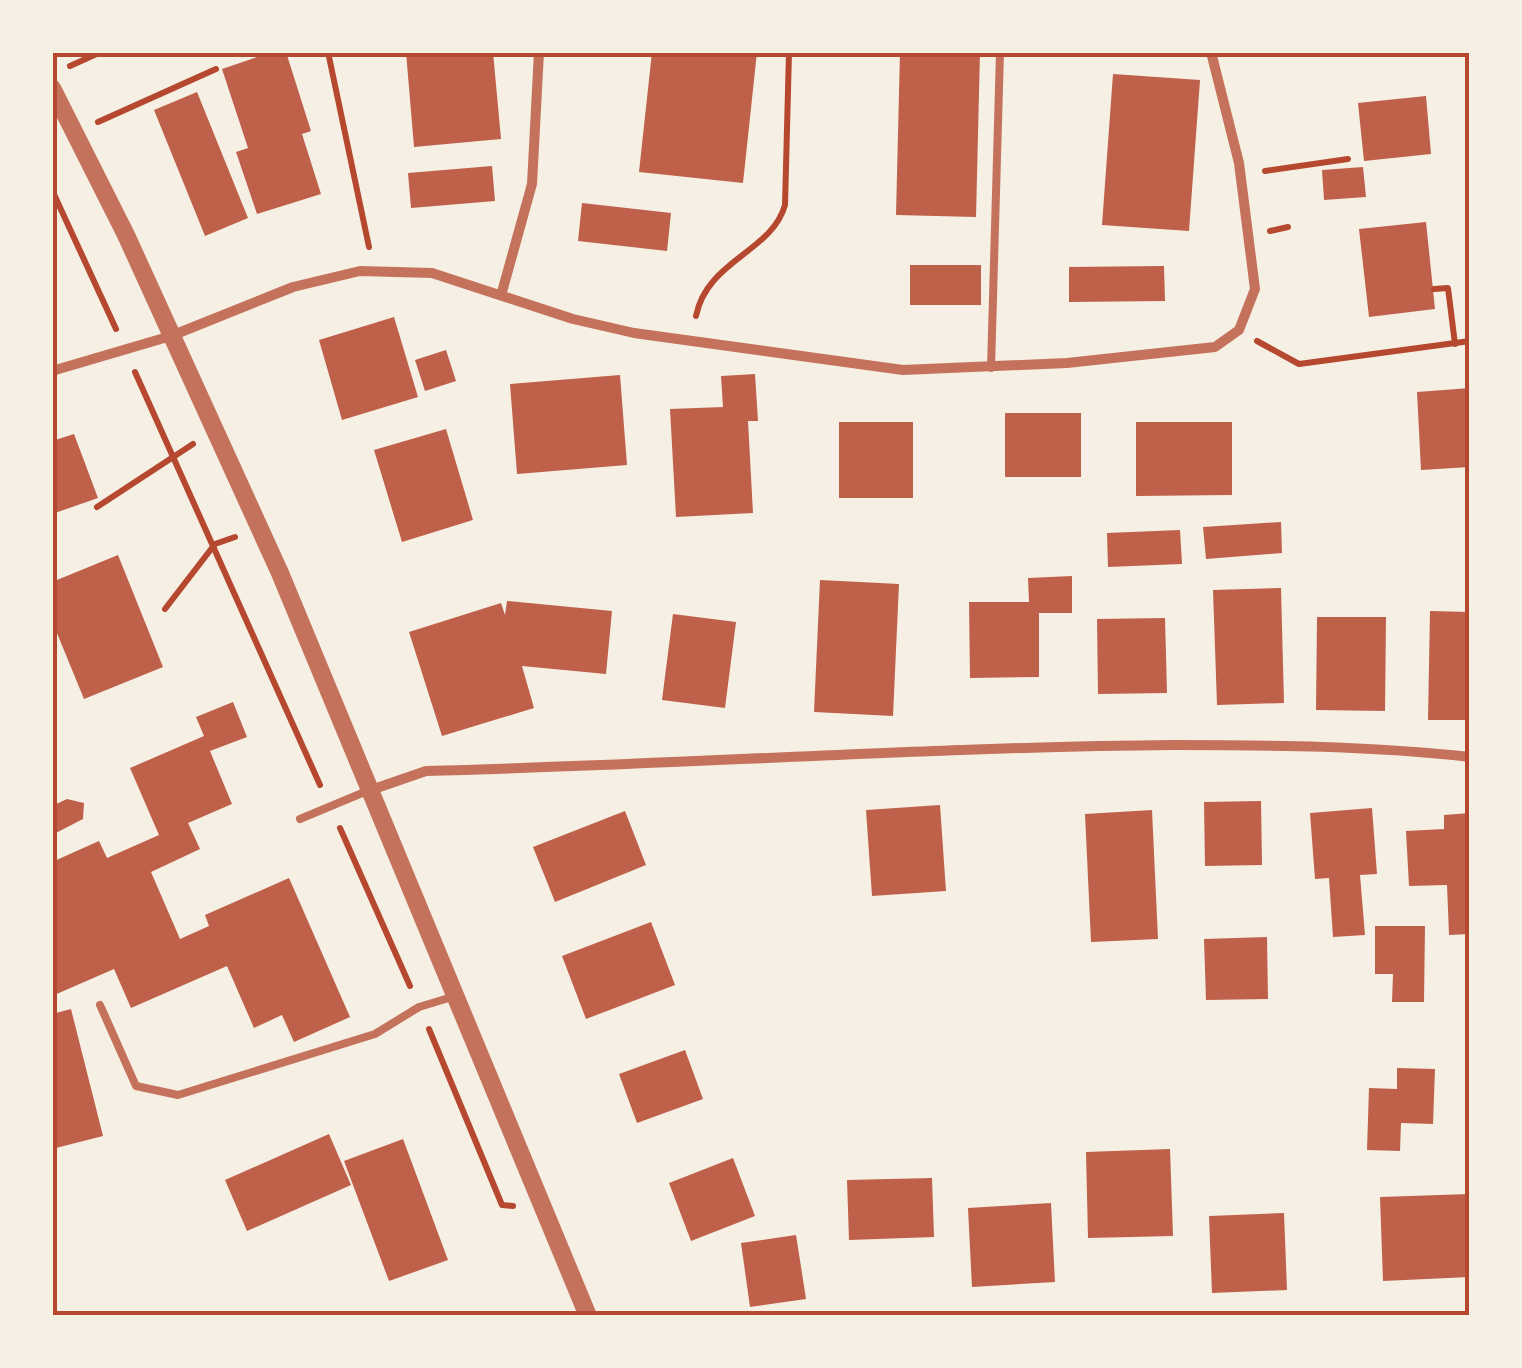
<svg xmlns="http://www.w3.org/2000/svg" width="1522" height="1368" font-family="Mulish,sans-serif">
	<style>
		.building { fill: #bf614a }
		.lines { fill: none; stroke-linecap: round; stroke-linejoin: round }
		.path { stroke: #b5482f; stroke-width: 6 }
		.service { stroke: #c5725c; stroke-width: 8 }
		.minor { stroke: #c5725c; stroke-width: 10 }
		.tertiary { stroke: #c5725c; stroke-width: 18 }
		.neatline { fill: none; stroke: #b5482f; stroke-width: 4 }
	</style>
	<rect width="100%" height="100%" fill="#f6efe4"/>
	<!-- building -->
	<g class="building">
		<path d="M272,52H286L311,131L302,134L321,194L257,214L236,152L248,148L222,69Z"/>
		<path d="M406,52H493L501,139L414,147Z"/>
		<path d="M652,52H757L743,183L639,172Z"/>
		<path d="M900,52H980L976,217L896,215Z"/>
		<path d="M1113,74L1200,80L1189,231L1102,225Z"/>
		<path d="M197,92L248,218L205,236L154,110Z"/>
		<path d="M1426,96L1431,154L1364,161L1358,103Z"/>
		<path d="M492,166L495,201L411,208L408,173Z"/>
		<path d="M1363,167L1366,197L1324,200L1322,170Z"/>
		<path d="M582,203L671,213L667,251L578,241Z"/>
		<path d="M1426,222L1435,309L1369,317L1359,229Z"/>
		<rect x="910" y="265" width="71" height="40"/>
		<path d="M1164,266L1165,301L1069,302V267Z"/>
		<path d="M394,317L418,397L342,420L319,340Z"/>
		<path d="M446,350L456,381L425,391L415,360Z"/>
		<path d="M755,374L758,421H748L753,513L676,517L670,409L723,407L721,376Z"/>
		<path d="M620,375L627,465L517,474L510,384Z"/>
		<path d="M1470,388V467L1421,470L1417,392Z"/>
		<rect x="1005" y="413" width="76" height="64"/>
		<rect x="839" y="422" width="74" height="76"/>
		<path d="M1136,422H1232V495L1136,496Z"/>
		<path d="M446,429L473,520L402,542L374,450Z"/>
		<path d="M74,434L98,498L52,514V441Z"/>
		<path d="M1281,522L1282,553L1206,559L1203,527Z"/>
		<path d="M1180,530L1182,564L1108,567L1107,533Z"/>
		<path d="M118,555L163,667L84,699L52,621V582Z"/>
		<path d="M1072,576V613H1039V677L970,678L969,602H1029L1028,578Z"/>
		<path d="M820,580L899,584L893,716L814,712Z"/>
		<path d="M1281,588L1284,703L1217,705L1213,590Z"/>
		<path d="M507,601L612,611L606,674L522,666L534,708L442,736L409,632L501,603L505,615Z"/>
		<path d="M1430,611L1470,612V720H1428Z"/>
		<path d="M673,614L736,622L725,708L662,700Z"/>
		<path d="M1317,617H1386L1385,711L1316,710Z"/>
		<path d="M1165,618L1167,693L1098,694L1097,619Z"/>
		<path d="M233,702L247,737L210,751L232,804L188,823L200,849L151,872L180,939L209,926L205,915L289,878L350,1017L294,1042L282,1015L254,1028L227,966L131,1008L114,969L52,996V862L99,841L107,858L159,835L130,768L204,736L196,717Z"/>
		<path d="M67,799L84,803L83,819L52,835V806Z"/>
		<path d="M1261,801L1262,865L1205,866L1204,802Z"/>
		<path d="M940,805L946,891L872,896L866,810Z"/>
		<path d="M1372,808L1377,874L1360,875L1365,935L1333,937L1329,878L1315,879L1310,813Z"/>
		<path d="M1152,810L1158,939L1091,942L1085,814Z"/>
		<path d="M625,811L646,865L555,902L533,847Z"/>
		<path d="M1470,813V934L1449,935L1447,885L1409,886L1406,831L1444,829V815Z"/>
		<path d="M651,922L675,985L586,1019L562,956Z"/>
		<path d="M1375,926H1425L1424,1002H1392L1393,974H1375Z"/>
		<path d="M1267,937L1268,999L1206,1000L1204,939Z"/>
		<path d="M71,1009L103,1136L52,1149V1014Z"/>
		<path d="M685,1050L703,1099L637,1123L619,1074Z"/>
		<path d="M1397,1068L1435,1069L1433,1124L1401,1123L1400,1151L1367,1150L1369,1088L1397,1089Z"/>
		<path d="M329,1134L351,1185L247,1231L225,1180Z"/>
		<path d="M403,1139L448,1260L389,1281L344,1161Z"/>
		<path d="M1170,1149L1173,1236L1088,1238L1086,1152Z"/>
		<path d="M733,1158L755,1216L691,1241L669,1183Z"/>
		<path d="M932,1178L934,1237L849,1240L847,1180Z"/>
		<path d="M1470,1194V1277L1383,1281L1380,1197Z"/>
		<path d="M1051,1203L1055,1282L972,1287L968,1208Z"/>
		<path d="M1284,1213L1287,1290L1212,1293L1209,1216Z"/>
		<path d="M796,1235L806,1299L750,1307L741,1243Z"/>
	</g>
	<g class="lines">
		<!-- path -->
		<g class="path">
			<path d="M328,52L369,247"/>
			<path d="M70,66L101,52"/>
			<path d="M98,122L216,69"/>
			<path d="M1265,171L1348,159"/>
			<path d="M52,190L116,329"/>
			<path d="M1270,231L1288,227"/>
			<path d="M1434,289L1448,288L1455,344"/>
			<path d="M696,316C707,260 772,252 785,205L789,52"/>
			<path d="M1257,341L1299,364L1470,341"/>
			<path d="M135,372L320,785"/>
			<path d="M97,507L193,444"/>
			<path d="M165,609L215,544L235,537"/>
			<path d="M340,828L410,986"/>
			<path d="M429,1029L502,1205L513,1206"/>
		</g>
		<!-- service -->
		<g class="service">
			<path d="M991,368L1000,52"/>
			<path d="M300,819L367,791"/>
			<path d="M100,1005L136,1086L178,1095L375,1034L419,1007L452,997"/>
		</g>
		<!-- minor -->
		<g class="minor">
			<path d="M502,292L532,184L539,52"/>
			<path d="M52,371L171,336L293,287L360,271L432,273L573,319L634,333L903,370L1067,363L1215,347L1239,330L1255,289L1239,163L1211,52"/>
			<path d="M368,791L426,771C676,765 925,747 1175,745C1273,745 1372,746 1470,757"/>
		</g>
		<!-- tertiary -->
		<path class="tertiary" d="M52,88L126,235L280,573L588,1316"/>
	</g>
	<!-- border -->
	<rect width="1522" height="1368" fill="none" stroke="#f6efe4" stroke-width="110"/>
	<rect x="55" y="55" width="1412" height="1258" class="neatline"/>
</svg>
